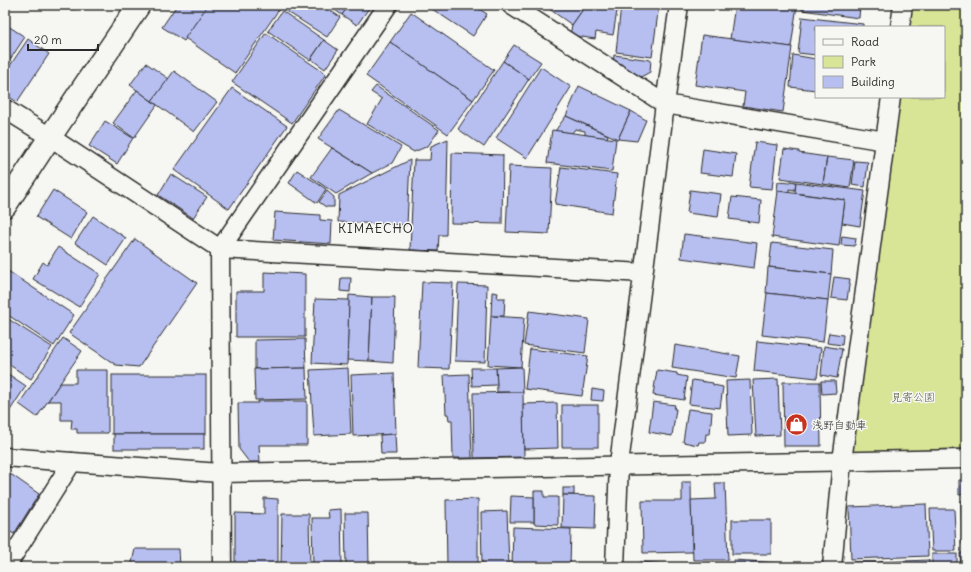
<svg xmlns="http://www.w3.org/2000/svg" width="971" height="572" font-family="Delius,'Klee One',sans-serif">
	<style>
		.green { fill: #d8e496; stroke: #828860 }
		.building { fill: #b7bff1; stroke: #2b2b2b }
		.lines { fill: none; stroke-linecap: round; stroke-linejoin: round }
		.minor-casing { stroke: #2b2b2b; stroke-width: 21 }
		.tertiary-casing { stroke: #2b2b2b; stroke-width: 25 }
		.minor { stroke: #f6f6f2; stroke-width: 18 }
		.tertiary { stroke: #f6f6f2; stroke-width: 22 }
		.labels { text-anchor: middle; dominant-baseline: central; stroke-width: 3; stroke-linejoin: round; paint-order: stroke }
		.park-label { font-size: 11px; fill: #565946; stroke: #f6f6f2 }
		.poi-label { font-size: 11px; fill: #2b2b2b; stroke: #f6f6f2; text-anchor: start }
		.quarter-label { font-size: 13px; letter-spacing: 1px; fill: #2b2b2b; stroke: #f6f6f2 }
	</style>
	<rect width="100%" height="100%" fill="#f6f6f2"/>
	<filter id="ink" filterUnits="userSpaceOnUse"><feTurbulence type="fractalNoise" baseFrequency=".025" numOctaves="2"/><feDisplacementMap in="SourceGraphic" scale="8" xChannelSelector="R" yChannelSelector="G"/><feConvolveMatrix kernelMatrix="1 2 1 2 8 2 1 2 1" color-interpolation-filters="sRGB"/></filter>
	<g filter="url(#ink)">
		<!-- green -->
		<path class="green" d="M911,5H966V448L852,454L898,97H944V27H908Z"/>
		<!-- building -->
		<g class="building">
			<path d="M67,5H77L74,10Z"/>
			<path d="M177,5H208L184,41L162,27Z"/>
			<path d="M208,5H282L235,73L185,38Z"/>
			<path d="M286,5H322L340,17L327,37L283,9Z"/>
			<path d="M328,5H349L342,15Z"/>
			<path d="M349,5H364L369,8L357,25L342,15Z"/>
			<path d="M426,5H473L487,14L473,36Z"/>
			<path d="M546,5H586L572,25L545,6Z"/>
			<path d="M586,5H618L613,35L596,32L595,39L570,35L572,25Z"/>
			<path d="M621,5H659L652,57L616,52Z"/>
			<path d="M735,5H797L791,47L730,39Z"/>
			<path d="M803,5H860L859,18L802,10Z"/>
			<path d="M282,11L324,40L310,60L268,31Z"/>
			<path d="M411,12L494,70L473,100L390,42Z"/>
			<path d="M802,17L863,24V27H816V55L798,53Z"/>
			<path d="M5,24L25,37L5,67Z"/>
			<path d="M266,33L326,74L292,123L232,82Z"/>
			<path d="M702,35L792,47L783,112L743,106L745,92L695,85Z"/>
			<path d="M28,39L49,54L17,102L5,94V73Z"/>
			<path d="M324,40L338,50L325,69L311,59Z"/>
			<path d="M390,42L473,100L448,134L366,76Z"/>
			<path d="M514,45L541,62L529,79L503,61Z"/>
			<path d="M614,55L651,60L650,72L637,79L613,63Z"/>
			<path d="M793,55L816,59V90L790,87Z"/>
			<path d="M503,61L529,79L484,147L458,129Z"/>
			<path d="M146,63L169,79L152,101L130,85Z"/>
			<path d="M541,67L571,87L527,158L496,138Z"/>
			<path d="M174,71L217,102L194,132L152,101Z"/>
			<path d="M376,86L439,130L428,146L414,152L367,124L382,99L371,92Z"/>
			<path d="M579,86L631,111L618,139L566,116Z"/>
			<path d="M232,88L287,126L229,209L174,170Z"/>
			<path d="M137,90L157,105L134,138L113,123Z"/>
			<path d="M339,110L401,147L392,163L372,173L318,139Z"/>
			<path d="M631,111L646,120L637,141L618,139Z"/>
			<path d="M566,116L608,135L607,138L585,135V131L575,129L572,133L555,131Z"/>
			<path d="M105,121L133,138L117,164L89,146Z"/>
			<path d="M552,130L616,139L612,171L547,163Z"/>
			<path d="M448,139L446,235H439L438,251L410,250L414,160H430L431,146Z"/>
			<path d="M755,142L777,145L772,189L749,187Z"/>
			<path d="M332,148L372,173L336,194L311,177Z"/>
			<path d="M703,149L736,154L733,177L700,173Z"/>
			<path d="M784,149L799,151V153L827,157L823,184L780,178Z"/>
			<path d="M452,153L503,155L502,224L451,223Z"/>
			<path d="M827,157L854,160L850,188L823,184Z"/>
			<path d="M410,160L407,225L338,222L339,195Z"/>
			<path d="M855,161L868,162L865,187L852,185Z"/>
			<path d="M509,166L552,168L549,234L506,232Z"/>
			<path d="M561,167L617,174L612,213L555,204Z"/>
			<path d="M297,170L326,189L317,203L289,183Z"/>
			<path d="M171,174L207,197L193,218L158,195Z"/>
			<path d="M790,181L796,182L795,190L789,189V192L777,190L778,182L790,183Z"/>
			<path d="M796,182L865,191L860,226L842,223L845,200L795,193Z"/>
			<path d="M53,190L87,212L71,239L36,217Z"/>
			<path d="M690,190L721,194L718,217L687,213Z"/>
			<path d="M327,191L334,197V207H326L319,202Z"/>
			<path d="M778,191L845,200L839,246L772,237Z"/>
			<path d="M732,197L761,200L759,223L729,219Z"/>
			<path d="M275,212L320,215V220L332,221L331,244L273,240Z"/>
			<path d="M93,216L126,238L108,265L75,243Z"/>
			<path d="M684,234L757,243L754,268L681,258Z"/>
			<path d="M842,236L856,238L855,246L841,245Z"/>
			<path d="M135,239L197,283L139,367L116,365L69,333Z"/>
			<path d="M772,243L833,250L831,274L769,267Z"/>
			<path d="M58,247L100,274L79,307L33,279L43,262L47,265Z"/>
			<path d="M768,267L831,274L828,300L766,293Z"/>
			<path d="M5,269L74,315L54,346L5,313Z"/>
			<path d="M264,272L305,274V337H236V291H264Z"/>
			<path d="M834,277L850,279L847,300L831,298Z"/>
			<path d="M341,278H351L350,292L340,291Z"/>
			<path d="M422,282L453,283L449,369L418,368Z"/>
			<path d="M458,284L487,285L485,362L455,361Z"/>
			<path d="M492,292L498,293L497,298H505L504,316H491Z"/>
			<path d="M767,293L828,300L823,342L762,335Z"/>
			<path d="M349,295L372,297L369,361L347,360Z"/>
			<path d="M372,297H395L393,363L369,361Z"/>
			<path d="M315,299L349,300L347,365L312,363Z"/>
			<path d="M529,311L589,319L585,353L524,345Z"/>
			<path d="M491,316L524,318L521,367L488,365Z"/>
			<path d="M5,317L52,347L31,379L5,362Z"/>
			<path d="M829,333L843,335L842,345L827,343Z"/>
			<path d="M63,338L82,351L37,417L19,404Z"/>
			<path d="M305,339L306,368L255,369V340Z"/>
			<path d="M757,341L821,348L817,378L754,371Z"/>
			<path d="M675,345L740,356L736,378L672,368Z"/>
			<path d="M824,346L842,349L837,378L821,375Z"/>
			<path d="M530,349L588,356L582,396L525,389Z"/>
			<path d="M522,367L523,392H497L496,368Z"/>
			<path d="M306,368L307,399L255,400L254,369Z"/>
			<path d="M348,368L351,434L314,436L310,370Z"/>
			<path d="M471,368H496L497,385L472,386Z"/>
			<path d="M76,370H108V433H77V429H71L72,420H61V401H48L60,383H76Z"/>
			<path d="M657,370L677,373V375L687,377L684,400L653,395Z"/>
			<path d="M5,372L26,386L5,418Z"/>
			<path d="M394,373L396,434L353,436L351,375Z"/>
			<path d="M469,374L472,458H453L452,420H449L448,414H446L444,375Z"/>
			<rect x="112" y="375" width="94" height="59"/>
			<path d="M778,379L780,435L756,436L753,380Z"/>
			<path d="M692,380L713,383V385L723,387L720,408L689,404Z"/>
			<path d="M750,380L752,435L728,436L726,381Z"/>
			<path d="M821,381H835L836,393L822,394Z"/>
			<path d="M783,382H820L821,446H784Z"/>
			<path d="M592,389L604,391L603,401L591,400Z"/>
			<path d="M523,392L524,457L474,458L473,393Z"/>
			<path d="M258,401H307V445H259L260,462H249L239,449L238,403H258Z"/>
			<path d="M653,402L675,405L674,409H676L672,436L649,432Z"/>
			<path d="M557,403L558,448L524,449L523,404Z"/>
			<rect x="562" y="405" width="36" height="42"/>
			<path d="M688,409L712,412L710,434H706L705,442H699L698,445L683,442Z"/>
			<rect x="114" y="434" width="90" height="15"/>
			<path d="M395,434L396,454H381L380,435Z"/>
			<path d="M5,475H12L39,494L14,534L5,529Z"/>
			<path d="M959,480H966V494L959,495Z"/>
			<path d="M682,482H691L692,552L643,553L642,501H682Z"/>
			<path d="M715,483H725L728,560H693L691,500L716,499Z"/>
			<rect x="563" y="488" width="11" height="7"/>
			<path d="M534,491H544V497H558V525L534,524Z"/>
			<path d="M563,495L596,496L595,529L562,528Z"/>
			<path d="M511,496L534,497V522H510Z"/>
			<path d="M264,498L278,499V567H235V513L264,514Z"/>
			<path d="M478,499V567H447L446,500Z"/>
			<path d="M966,500V544H962L961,501Z"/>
			<path d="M926,504L928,556L851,559L849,507Z"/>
			<path d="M341,509L342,567H313L312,518H329L328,510Z"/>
			<path d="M930,509H954L956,551H932Z"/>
			<path d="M507,511L509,567H482L481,512Z"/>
			<path d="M345,513H368L369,567H346Z"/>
			<path d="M282,514H309L310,566H281Z"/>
			<rect x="732" y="520" width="39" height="34"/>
			<path d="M513,527L571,529L570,567H512Z"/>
			<path d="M135,549H179L180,567H131Z"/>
			<path d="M960,553H966V567H961Z"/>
			<rect x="932" y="554" width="25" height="13"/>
			<path d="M734,560L793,564V567H734Z"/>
			<path d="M929,560V567H880L879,562Z"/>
			<path d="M640,562L668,564V567H640Z"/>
			<rect x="846" y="562" width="30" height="5"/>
			<path d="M668,564L726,566V567H668Z"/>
		</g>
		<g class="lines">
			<defs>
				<g id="minor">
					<path d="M511,5L665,104L885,141"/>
					<path d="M900,27L903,5"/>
					<path d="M5,109L50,137L220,249L643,273"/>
					<path d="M5,457L220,473L966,459"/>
					<path d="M6,567L72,462"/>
					<path d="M222,567L220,249L388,5"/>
					<path d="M615,567L619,464L665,104L679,5"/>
					<path d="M832,567L842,461L891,97"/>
				</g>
				<path id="tertiary" d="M5,206L50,137L139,5"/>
			</defs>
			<!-- minor casing -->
			<use href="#minor" class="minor-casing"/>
			<!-- tertiary casing -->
			<use href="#tertiary" class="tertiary-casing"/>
			<!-- minor -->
			<use href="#minor" class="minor"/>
			<!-- tertiary -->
			<use href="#tertiary" class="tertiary"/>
		</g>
	</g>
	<!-- icons -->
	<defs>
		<symbol id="shop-disc" viewBox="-11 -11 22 22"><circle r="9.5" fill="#c8321e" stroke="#f6f6f2"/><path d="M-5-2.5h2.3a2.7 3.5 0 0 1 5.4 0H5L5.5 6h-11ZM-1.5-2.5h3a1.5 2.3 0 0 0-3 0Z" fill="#fff"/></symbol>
	</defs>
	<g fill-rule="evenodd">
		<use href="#shop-disc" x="784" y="412" width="25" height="25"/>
	</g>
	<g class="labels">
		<!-- park labels -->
		<g class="park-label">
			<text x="913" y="397">見寄公園</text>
		</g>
		<!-- poi labels -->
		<g class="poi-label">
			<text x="812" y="425">浅野自動車</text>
		</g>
		<!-- quarter labels -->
		<g class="quarter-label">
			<text x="376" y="228">KIMAECHO</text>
		</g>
	</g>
	<!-- margin -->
	<rect width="971" height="572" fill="none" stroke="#f6f6f2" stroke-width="20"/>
	<rect x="10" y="10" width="951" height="552" fill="none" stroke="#2b2b2b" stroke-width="1.5" filter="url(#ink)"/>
	<!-- legend -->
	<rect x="815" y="26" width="130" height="72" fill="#f6f6f2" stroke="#a5a5a2"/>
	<rect x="823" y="39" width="20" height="6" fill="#f6f6f2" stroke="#a5a5a2"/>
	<text x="851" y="46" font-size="12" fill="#2b2b2b">Road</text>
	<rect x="823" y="56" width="20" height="12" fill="#d8e496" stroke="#a5a5a2"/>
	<text x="851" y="66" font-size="12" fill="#2b2b2b">Park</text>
	<rect x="823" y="76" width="20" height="12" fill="#b7bff1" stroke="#a5a5a2"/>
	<text x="851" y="86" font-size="12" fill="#2b2b2b">Building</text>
	<!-- scale -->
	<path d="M28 44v6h70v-6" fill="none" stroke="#2b2b2b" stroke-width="2"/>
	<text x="34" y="44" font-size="12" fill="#2b2b2b" stroke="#f6f6f2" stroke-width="3" paint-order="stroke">20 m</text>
</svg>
